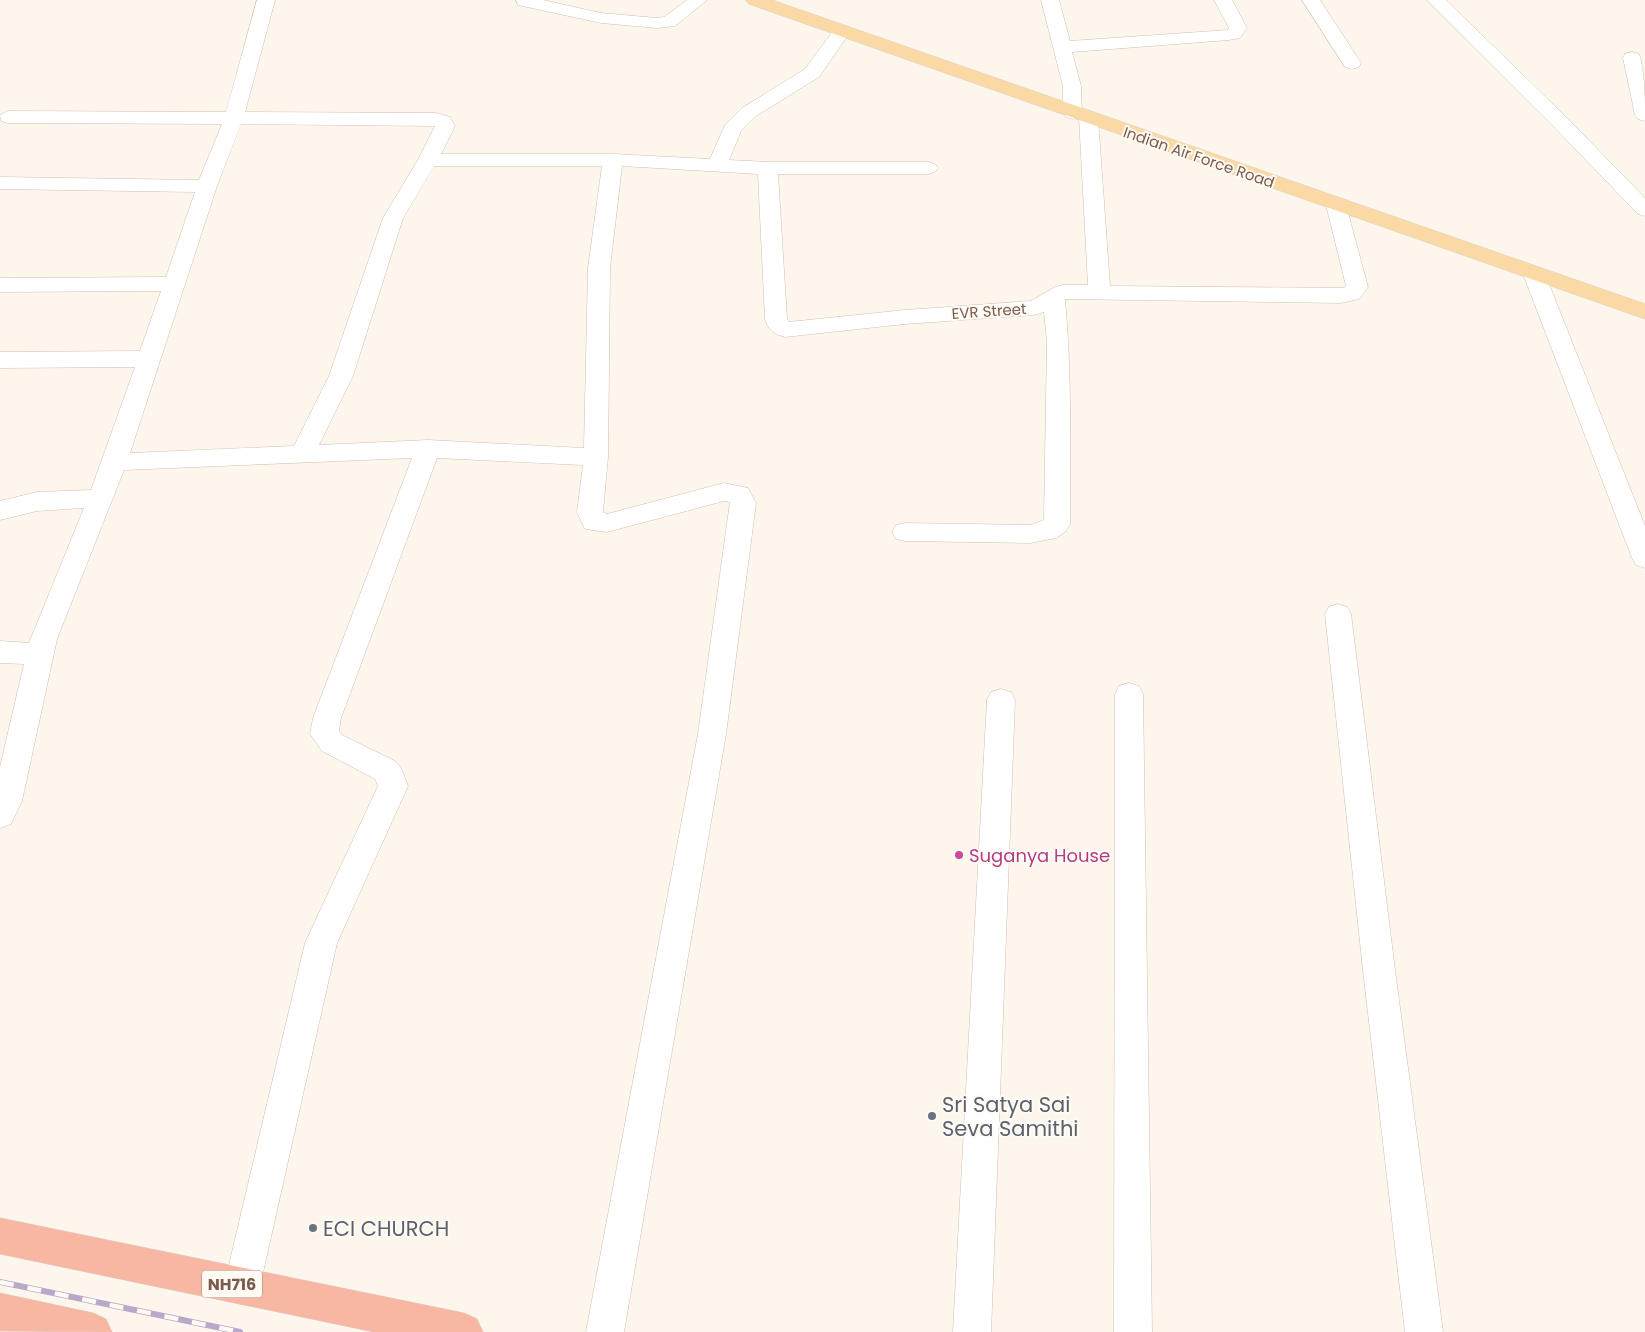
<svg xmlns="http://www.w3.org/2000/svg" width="1645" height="1332" font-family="Poppins,sans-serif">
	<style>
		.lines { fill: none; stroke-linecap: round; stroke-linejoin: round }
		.minor-casing { stroke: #d1beb0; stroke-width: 1 }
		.major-casing { stroke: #dad1cd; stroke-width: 1 }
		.highway-casing { stroke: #dad1cd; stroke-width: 1 }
		.minor { fill: #fff; fill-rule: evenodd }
		.major { fill: #fbd9a5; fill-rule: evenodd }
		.highway { fill: #f7b7a3; fill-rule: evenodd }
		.rail-casing { stroke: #b9a8c9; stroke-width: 6 }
		.rail { stroke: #fffaf3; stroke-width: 4.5; stroke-dasharray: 14; stroke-linecap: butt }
		.hotel-dot { fill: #d1479c; stroke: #fffaf3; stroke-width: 2 }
		.worship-dot { fill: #6b7280; stroke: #fffaf3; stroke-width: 2 }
		.labels { text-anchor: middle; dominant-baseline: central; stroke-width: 4; stroke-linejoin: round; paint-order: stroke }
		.far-street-label { font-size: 15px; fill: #7a5c4d; stroke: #fffaf3 }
		.shield { fill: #fffaf3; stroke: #a28b7f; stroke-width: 1 }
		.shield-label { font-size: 16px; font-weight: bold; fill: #7a5c4d }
		.hotel-label { font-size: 18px; fill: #b23c85; stroke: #fffaf3; text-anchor: start }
		.near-worship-label { font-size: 21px; fill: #5b616d; stroke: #fffaf3; text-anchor: start }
	</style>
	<rect width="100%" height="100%" fill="#fdf6ec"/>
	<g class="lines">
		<defs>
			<g id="minor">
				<path d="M257,0H275L245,112L436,113L450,117L455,126L441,154H613L710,159L725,125L742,108L805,69L836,27L842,26L848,27L851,31L819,77L756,116L741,131L729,160L768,162H928L935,164L938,168L935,172L928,174H778L787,319L789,322L905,310L1031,301L1055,287L1063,285H1088L1079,117L1073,119L1066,117L1063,113V86L1041,0H1059L1070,41L1228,30L1229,28L1214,0H1232L1247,28L1240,38L1229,40L1072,52L1081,86L1082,114L1088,112L1095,114L1098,118L1110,286L1344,288L1346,286L1326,205L1329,201L1336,199L1343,201L1346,205L1368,287L1359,299L1341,303L1065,299C1072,374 1070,449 1070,524L1066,531L1056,538L1031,543L905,541L896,539L892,532L896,525L905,523L1031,525L1044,520L1047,342L1044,312L1034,315L905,324L785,337C774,334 768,330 765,319L758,174L622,166L610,268L608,457L603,512L607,514L724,483L748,488L756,503L726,734L624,1332H586L698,734L730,502L724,501L607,532L585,529L577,512L583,465L437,458L341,718L339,731L342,735L395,761L401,768L408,786L337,943L260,1286L255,1299L242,1304L229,1299L224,1286L305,943L378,786L375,779L322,751L310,734L313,718L412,458L124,470L57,639L22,801L11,824L0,828V767L24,664L0,663V641L29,643L84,508L37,511L0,520V501L37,492L91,490L135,367L0,368V352L140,351L161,291L0,292V278L166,277L195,192L0,189V177L199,180L222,124L8,123L1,121L0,115L8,111L226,112ZM241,124L435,126L418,160L383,218L329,376L294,446L130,453L217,186ZM434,166H602L588,268L584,448L428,440L319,445L353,376L403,218Z"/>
				<path d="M516,0H543L601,13L657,18L664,17L687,0H707L675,26L657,28L601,23L518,5Z"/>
				<path d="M1302,0H1320L1361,63L1359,67L1352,69L1345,67Z"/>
				<path d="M1427,0H1446L1570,121L1645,198V216L1638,214L1556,129Z"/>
				<path d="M1632,52L1639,54C1645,71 1645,101 1645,121L1638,119L1635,115L1623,58L1625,54Z"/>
				<path d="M1534,267L1542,269L1545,274L1645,526V568L1636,565L1632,558L1523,274L1526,269Z"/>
				<path d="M1338,604L1347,607L1351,614L1395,970L1443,1332H1405L1363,970L1325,614L1329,607Z"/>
				<path d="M1129,683L1139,686L1143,694L1152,1332H1114L1115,694L1119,686Z"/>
				<path d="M1001,689L1011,692L1015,700L991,1332H953L987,700L991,692Z"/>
			</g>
			<path id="major" d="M746,0H772L1645,304V319L749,4Z"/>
			<g id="highway">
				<path d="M0,1218L464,1313L477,1319L483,1332H374L0,1254Z"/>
				<path d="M0,1293L93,1313L106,1319L112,1332L0,1331Z"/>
			</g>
		</defs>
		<!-- minor casing -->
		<use href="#minor" class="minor-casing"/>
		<!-- major casing -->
		<use href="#major" class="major-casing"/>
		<!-- highway casing -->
		<use href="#highway" class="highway-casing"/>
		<!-- minor -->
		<use href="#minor" class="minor"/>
		<!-- major -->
		<use href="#major" class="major"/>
		<!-- highway -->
		<use href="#highway" class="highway"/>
		<defs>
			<path id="rail" d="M0,1282L240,1332"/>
		</defs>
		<!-- rail casing -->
		<use href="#rail" class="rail-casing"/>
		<!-- rail -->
		<use href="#rail" class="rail"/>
	</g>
	<!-- markers -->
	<circle class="hotel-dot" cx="959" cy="855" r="5"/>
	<g class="worship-dot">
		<circle cx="932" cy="1116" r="5"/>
		<circle cx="313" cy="1228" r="5"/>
	</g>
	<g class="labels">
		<!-- far-street labels -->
		<g class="far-street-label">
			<text transform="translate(1199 157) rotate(19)">Indian Air Force Road</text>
			<text transform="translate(989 311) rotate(-4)">EVR Street</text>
		</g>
		<!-- shield labels -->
		<rect class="shield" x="202" y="1270.5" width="60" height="27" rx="4"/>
		<g class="shield-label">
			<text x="232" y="1284">NH716</text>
		</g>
		<!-- hotel labels -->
		<g class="hotel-label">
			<text x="969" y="855">Suganya House</text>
		</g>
		<!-- near-worship labels -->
		<g class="near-worship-label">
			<text x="942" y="1104">Sri Satya Sai<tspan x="942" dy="24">Seva Samithi</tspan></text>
			<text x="323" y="1228">ECI CHURCH</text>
		</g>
	</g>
</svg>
